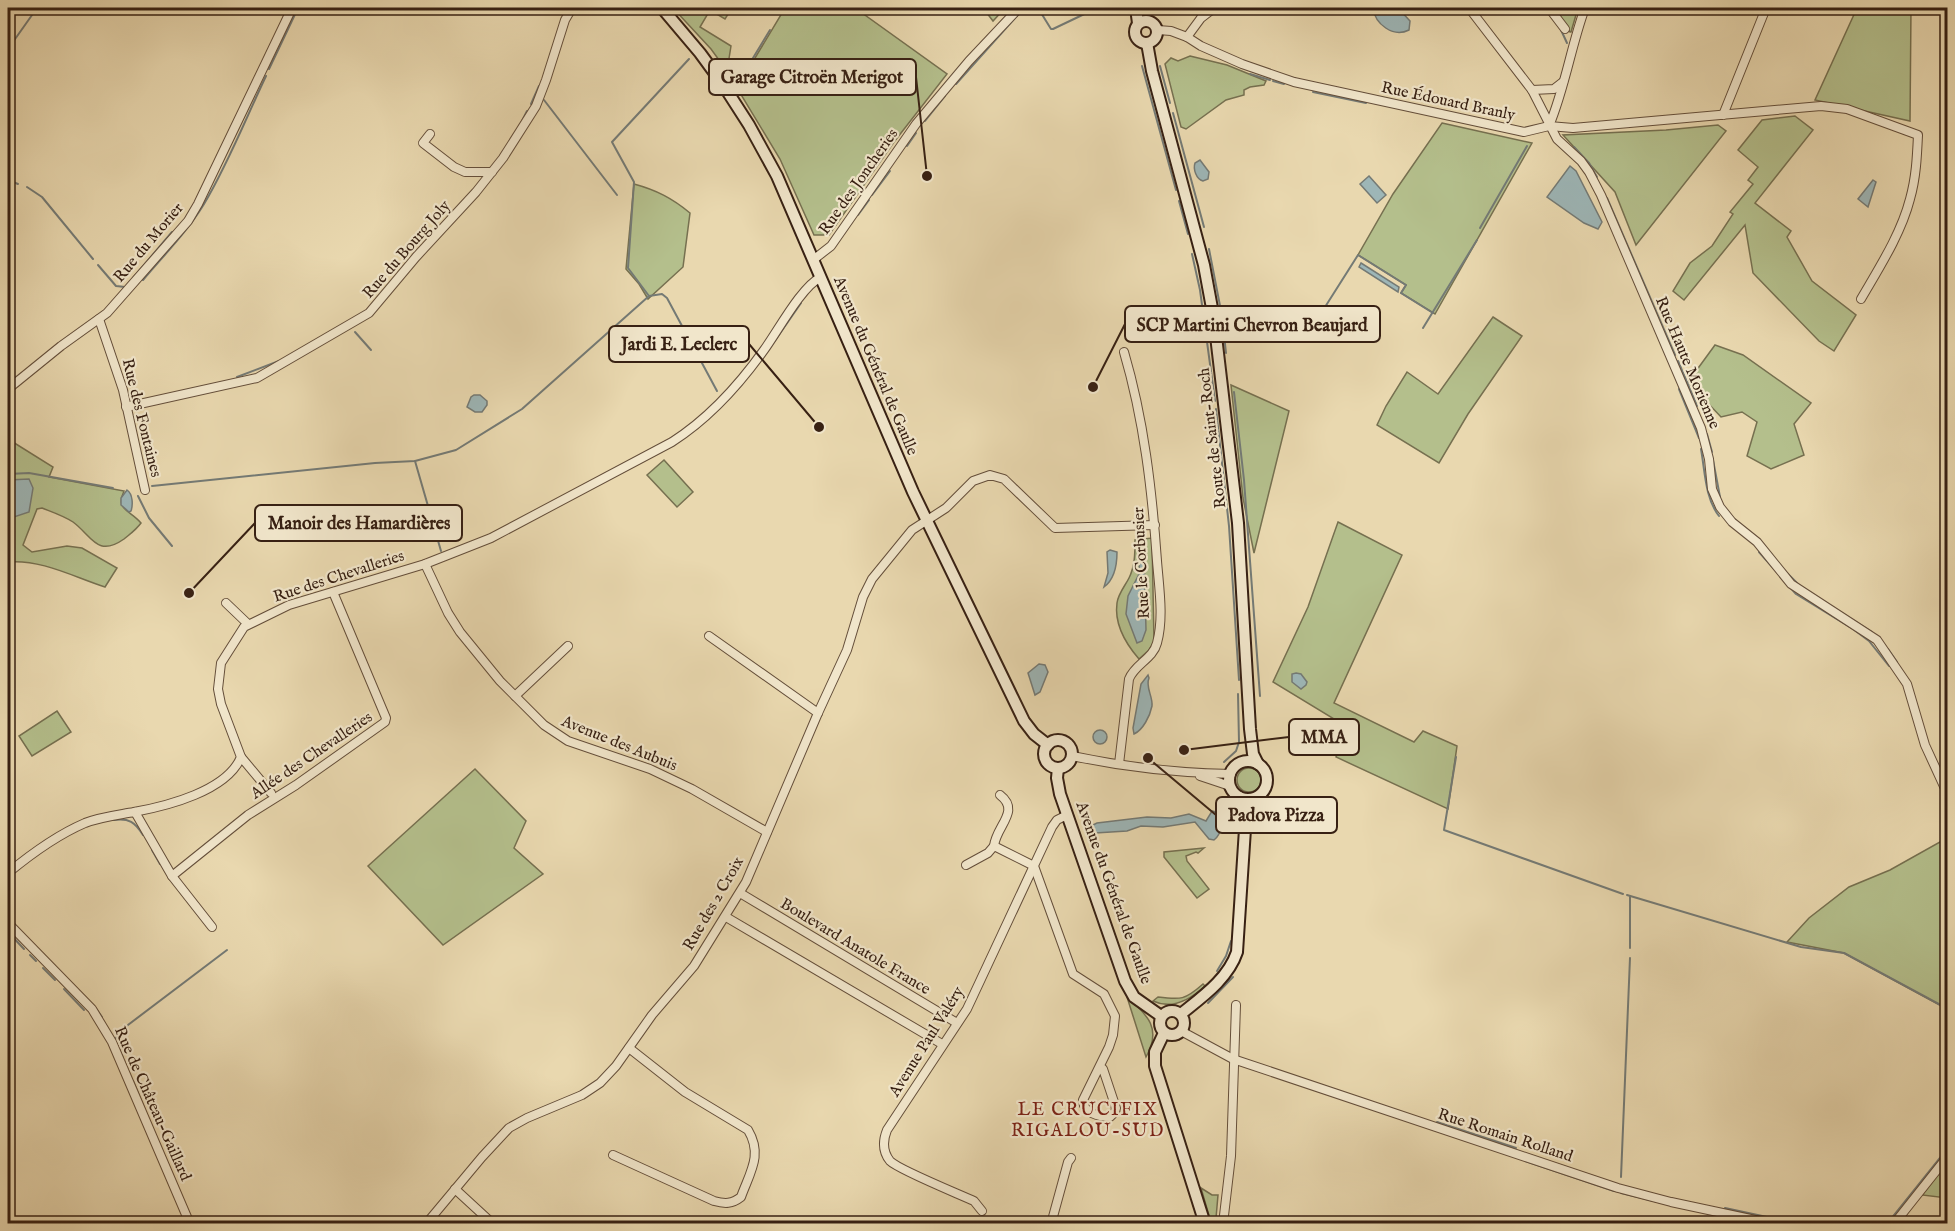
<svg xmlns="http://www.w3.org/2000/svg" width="1955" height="1231" font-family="'IM FELL English',serif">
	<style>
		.green { fill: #b4bf8c; stroke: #767050; stroke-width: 1.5 }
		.water { fill: #9db6b7; stroke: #747a75; stroke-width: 1.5 }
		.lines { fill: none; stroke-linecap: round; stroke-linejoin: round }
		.stream { stroke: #747a75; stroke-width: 2 }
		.street-casing { stroke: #644e3a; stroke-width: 10 }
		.secondary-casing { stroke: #372013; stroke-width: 14 }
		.street { stroke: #f1e6cb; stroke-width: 8 }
		.secondary { stroke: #f1e6cb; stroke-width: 10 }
		.labels { text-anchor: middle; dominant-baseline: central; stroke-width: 4.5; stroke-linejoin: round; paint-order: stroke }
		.street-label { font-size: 16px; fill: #372013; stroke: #f1e6cb }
		.neighbourhood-label { font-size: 18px; letter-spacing: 1.5px; fill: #7a1f14; stroke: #f1e6cb }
		.leader { fill: none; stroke: #372013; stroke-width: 2 }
		.callout-dot { fill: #372013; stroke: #f1e6cb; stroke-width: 2 }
		.callout { fill: #f1e6cb; stroke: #372013; stroke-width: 2 }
		.callout-label { font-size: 18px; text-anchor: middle; font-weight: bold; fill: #372013 }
	</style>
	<rect width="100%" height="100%" fill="#e9d8af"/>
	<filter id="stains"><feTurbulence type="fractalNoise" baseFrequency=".00333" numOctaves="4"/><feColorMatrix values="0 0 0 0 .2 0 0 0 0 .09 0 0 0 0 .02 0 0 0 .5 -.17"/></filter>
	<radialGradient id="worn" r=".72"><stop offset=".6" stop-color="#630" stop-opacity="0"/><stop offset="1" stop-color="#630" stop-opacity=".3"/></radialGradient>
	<!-- green -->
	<g class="green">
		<path d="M673,8H732L725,19L710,10L700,27L731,46L727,71L711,49Z"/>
		<path d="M785,8H855L947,74L894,142L829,235H814L780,159L737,88Z"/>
		<path d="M983,8H1005L993,21Z"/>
		<path d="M1551,8H1578L1571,32H1570Z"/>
		<path d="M1857,8H1911L1910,121L1815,100Z"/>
		<path d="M1190,56L1227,65L1266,81L1264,85L1250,87L1244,90V95L1226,100L1186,129L1181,127L1165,64L1171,58L1178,61Z"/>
		<path d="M1795,116L1813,130L1755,203L1791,231L1787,237L1812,281L1856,315L1834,351L1819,341L1753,273L1745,225L1684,300L1673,291L1690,263L1712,246L1733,214L1730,212L1753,184L1748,180L1758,167L1738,150L1762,120Z"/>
		<path d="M1442,123L1532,143L1435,314L1401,293L1406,285L1358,255L1393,194Z"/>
		<path d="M1718,125L1726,131L1636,245L1615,192L1563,135L1666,130Z"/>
		<path d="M634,184C656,190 672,198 690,213L683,267L648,299L639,284L626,269Z"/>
		<path d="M1493,317L1522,336L1468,414L1439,463L1377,425L1386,406L1407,372L1438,394Z"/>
		<path d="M1715,345L1743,355L1811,403L1794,424L1804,455L1771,469L1747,456L1757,422L1742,412L1721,417L1688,382Z"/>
		<path d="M1231,385L1289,411L1254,553L1243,498Z"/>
		<path d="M8,439L53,467L49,477L124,491C115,510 130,510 141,523C136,530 130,534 124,539C97,558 92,536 73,522C64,516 52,512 42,508L37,509L23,545L32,552L67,546L82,548L117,568L105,587C74,577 41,559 8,562Z"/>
		<path d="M664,460L693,492L677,507L647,475Z"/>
		<path d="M1338,522L1402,555L1334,703L1414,742L1423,731L1457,746L1448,809L1336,757L1349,728L1273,682L1308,607Z"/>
		<path d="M1152,538L1154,642L1149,650L1139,659C1126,644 1114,625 1117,603C1118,594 1125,586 1129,578C1135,566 1135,553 1135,540Z"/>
		<path d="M57,711L71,732L32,756L19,736Z"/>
		<circle cx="1249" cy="780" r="12"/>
		<path d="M475,769L526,821L514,848L543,874L443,945L368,866Z"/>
		<path d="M1947,838V1009L1844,953L1787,942L1809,918L1849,887L1890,870Z"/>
		<path d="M1204,848L1198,853L1196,852L1186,856L1187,861L1209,889L1197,898L1164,857V852Z"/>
		<path d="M1203,984L1205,986C1191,999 1172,1010 1153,1001L1158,997C1181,1000 1185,1000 1203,984Z"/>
		<path d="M1127,997C1148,1015 1162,1029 1146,1057Z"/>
		<path d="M1947,1163V1198L1922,1195L1945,1165Z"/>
		<path d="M1201,1188L1212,1195H1218L1216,1218L1212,1217L1210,1219Z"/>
	</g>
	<!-- water -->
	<g class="water">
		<path d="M1373,8H1398L1410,21L1409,30C1393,38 1375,24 1373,8Z"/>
		<path d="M1200,160L1209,172L1208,179L1203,181C1196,179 1193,169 1195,163Z"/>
		<path d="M1570,166L1576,171L1602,222L1598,229L1584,223L1547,197Z"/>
		<path d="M1369,176L1386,195L1377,203L1360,184Z"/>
		<path d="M1873,180L1876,182L1868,207L1858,199Z"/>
		<path d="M1361,263L1399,287L1398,292L1359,267Z"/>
		<path d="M474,395H480L487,401V405L482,412H475L467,407L471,397Z"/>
		<path d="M29,479L33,488L29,512L11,518L8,515V480Z"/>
		<path d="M127,490C133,494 133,505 131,511L129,512L121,505V498Z"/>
		<path d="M1110,550L1117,552C1117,565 1115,579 1104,587L1108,573L1107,552Z"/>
		<path d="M1144,553L1146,630L1142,641L1137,643L1126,614L1128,596L1139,574L1140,555Z"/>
		<path d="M1039,664L1045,665L1048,672L1040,692L1035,695L1028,673Z"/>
		<path d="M1296,673L1301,674L1307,682L1306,685L1301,689L1292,682V674Z"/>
		<path d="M1148,675L1149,678C1145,687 1153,696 1152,706C1150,716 1143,730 1134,734L1133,728L1141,684Z"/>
		<circle cx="1100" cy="737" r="7"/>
		<path d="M1212,811L1216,812C1223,820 1222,834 1214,840L1209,839L1195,822L1163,827L1141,826L1127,831L1095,833H1092L1091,826L1097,823L1147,817L1171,818L1189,814L1206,821Z"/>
	</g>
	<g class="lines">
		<!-- stream -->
		<g class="stream">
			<path d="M1038,8L1051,29H1053L1097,8"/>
			<path d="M282,21L288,8"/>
			<path d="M1561,30L1567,43"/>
			<path d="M8,49L37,8"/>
			<path d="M1142,66L1176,190"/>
			<path d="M1160,66L1170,103"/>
			<path d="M269,69L298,8"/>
			<path d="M1250,74L1270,80"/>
			<path d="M1273,81L1284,84"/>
			<path d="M956,84L1024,8"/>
			<path d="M736,86L770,30"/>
			<path d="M1313,92L1366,103"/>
			<path d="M544,100L617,195"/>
			<path d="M531,104L539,86"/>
			<path d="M1173,113L1204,227"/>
			<path d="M925,121L945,96"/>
			<path d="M521,123L527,111"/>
			<path d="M907,146L916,133"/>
			<path d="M1574,147L1589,163L1597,177"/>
			<path d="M8,180L18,184"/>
			<path d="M27,187L42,197L93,259"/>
			<path d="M872,195L890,171"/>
			<path d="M8,198L14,194"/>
			<path d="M1607,198L1675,355"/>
			<path d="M1179,201L1188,234"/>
			<path d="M858,215L869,200"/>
			<path d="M1480,228L1527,146"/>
			<path d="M1209,249L1222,316L1226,353"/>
			<path d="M1192,254L1200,290L1215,401"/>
			<path d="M98,265L116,286L125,287"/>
			<path d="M133,278L172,232"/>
			<path d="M143,280C164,255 187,232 204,204C228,164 246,118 266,76"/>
			<path d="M649,296L662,294L667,298L717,391"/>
			<path d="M1423,328L1477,240"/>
			<path d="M355,332L371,350"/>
			<path d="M1306,337L1358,255L1406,285L1401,293L1433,313"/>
			<path d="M774,342L801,303"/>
			<path d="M1678,361L1697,406"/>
			<path d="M237,377L279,361"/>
			<path d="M8,383L12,379"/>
			<path d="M1679,389L1699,438"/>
			<path d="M1234,392L1244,480L1260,696"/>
			<path d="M1216,409L1229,526L1239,680"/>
			<path d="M1707,434L1712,452"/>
			<path d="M1701,449C1705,471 1705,498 1719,516"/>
			<path d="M1713,460L1720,497"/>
			<path d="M415,461L441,551"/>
			<path d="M8,474L29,473L113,488"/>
			<path d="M152,486L375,463L415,461L456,450L522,409L649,296L628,268L634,182L612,142L689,59"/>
			<path d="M138,496L149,518L172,546"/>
			<path d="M8,519L11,518"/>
			<path d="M1759,552L1796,594L1853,629L1869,641L1889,666"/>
			<path d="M1784,570L1799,585"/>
			<path d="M1826,603L1872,632"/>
			<path d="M1888,649L1897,662"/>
			<path d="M1456,757L1444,830L1623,894"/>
			<path d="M1224,762L1236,751L1239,742L1238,694"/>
			<path d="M114,820C129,818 135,822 143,835"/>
			<path d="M152,850L160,864"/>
			<path d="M1627,895L1801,947L1844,953L1948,1009"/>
			<path d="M1630,897V948"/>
			<path d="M8,932L24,949"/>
			<path d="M30,955L36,961"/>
			<path d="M43,968L55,980"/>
			<path d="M1217,971L1226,956L1231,941"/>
			<path d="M64,989L84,1010"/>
			<path d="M1208,1003L1233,977"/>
			<path d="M95,1007L102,1017"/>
			<path d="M115,1040L120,1031L227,950"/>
			<path d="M119,1048L123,1058"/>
			<path d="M133,1081L145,1110"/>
			<path d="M1437,1122L1516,1148"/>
			<path d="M1525,1161L1614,1191"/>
			<path d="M1621,1177L1630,958"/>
			<path d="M1621,1193L1662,1203"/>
			<path d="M1725,1208L1799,1224"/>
			<path d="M1887,1224L1948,1148"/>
		</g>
		<defs>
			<g id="street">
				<path d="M1469,8L1532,90L1557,139L1581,161L1589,172L1601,195L1701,428L1709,459L1712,489L1720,507L1732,522L1757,542L1791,584L1877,640L1907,684L1925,745L1948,795"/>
				<path d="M1549,8L1565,29"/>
				<path d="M1158,30L1171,31L1187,37L1201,46L1242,64L1294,82L1524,132L1549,126L1573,128L1821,106L1847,109L1918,135C1917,157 1916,178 1910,199C1901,234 1879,268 1861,299"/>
				<path d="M1187,37L1201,18L1214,8"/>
				<path d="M1532,90L1554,89L1563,82"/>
				<path d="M1723,115L1766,8"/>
				<path d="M1549,126C1565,88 1571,46 1585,8"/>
				<path d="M430,134L423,143L454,167L465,172H492"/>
				<path d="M813,260L831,246L916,124L969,61L1019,8"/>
				<path d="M99,319L123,390L145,490"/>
				<path d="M8,389L61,346L107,313L188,221L198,204L292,8"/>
				<path d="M126,407L257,378L369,313L416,257L476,192L503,158L536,106L546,80L565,20L572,8"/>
				<path d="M425,564L448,613L460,632L500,681L544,725L568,741L650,769L692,789L767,832"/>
				<path d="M226,603L248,624"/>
				<path d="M709,636L818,713"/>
				<path d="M515,696L568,646"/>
				<path d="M1072,756C1124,767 1177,773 1231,774"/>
				<path d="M241,757L271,793"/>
				<path d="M1119,764L1129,679C1135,664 1153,659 1157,643C1164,618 1159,587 1157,561C1152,490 1144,420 1124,352"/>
				<path d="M1200,776L1230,786"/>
				<path d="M135,812L172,876L212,927"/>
				<path d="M994,846C996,826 1021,811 1000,795"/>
				<path d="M966,865L988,853L994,846L1034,866L1073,974L1104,994L1115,1016L1113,1035L1109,1047L1083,1100C1083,1113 1099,1117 1110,1117L1115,1112L1116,1108L1103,1069L1100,1066"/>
				<path d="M8,873C31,854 57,835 85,823C100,817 118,815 134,812C167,806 227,791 241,757L221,704L218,689L221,663L244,627L289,605L425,564L491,538L672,442C708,419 739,385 764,350C778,331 801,287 821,277"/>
				<path d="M172,876L248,815L296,785L385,722L386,718L333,592"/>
				<path d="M740,893L957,1023"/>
				<path d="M726,917L942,1044"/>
				<path d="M8,923L92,1009L112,1042L190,1224"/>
				<path d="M1181,1031L1233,1059L1618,1188L1671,1202L1774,1224"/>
				<path d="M613,1155L714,1201C725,1204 732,1204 741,1197C750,1172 763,1155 748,1130L685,1092L629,1048"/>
				<path d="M455,1189L493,1224"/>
				<path d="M982,1211L974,1201C959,1194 899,1170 890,1161C882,1151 883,1140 887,1130L967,1009L1052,827L1057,820L1067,815"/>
				<path d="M426,1224L482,1157L509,1128L527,1118L582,1095L600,1083L616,1066L652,1015L694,966L746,882L818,713L847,650L863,597L872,579L912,530L946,508L973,481L990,475L1004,479L1055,528L1155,525"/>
				<path d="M1051,1224L1068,1162L1071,1158"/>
				<path d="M1223,1224L1231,1156L1236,1005"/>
				<path d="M1894,1224L1948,1156"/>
			</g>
			<g id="secondary">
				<path d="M662,8L700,53L722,83L749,125L777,176L913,492L1024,721L1034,734L1048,745"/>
				<path d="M1136,8L1138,23"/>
				<circle cx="1146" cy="32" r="11"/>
				<path d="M1147,43L1152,71L1204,265L1214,319L1238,523L1250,729L1253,754L1258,764"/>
				<circle cx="1058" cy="754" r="14"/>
				<circle cx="1248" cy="780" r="19"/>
				<path d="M1058,768L1057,778L1060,794L1125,981L1134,997L1161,1016"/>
				<path d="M1246,826L1258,797"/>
				<circle cx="1172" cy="1023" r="12"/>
				<path d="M1181,1014C1202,997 1228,979 1237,952L1245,829L1239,797"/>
				<path d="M1164,1033L1155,1052V1066L1205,1224"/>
			</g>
		</defs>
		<!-- street casing -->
		<use href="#street" class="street-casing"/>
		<!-- secondary casing -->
		<use href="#secondary" class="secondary-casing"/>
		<!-- street -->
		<use href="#street" class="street"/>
		<!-- secondary -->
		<use href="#secondary" class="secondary"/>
	</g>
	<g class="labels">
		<!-- street labels -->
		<g class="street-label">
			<text transform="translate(1448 102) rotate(12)">Rue Édouard Branly</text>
			<text transform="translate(859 182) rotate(-55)">Rue des Joncheries</text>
			<text transform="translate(149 243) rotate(-50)">Rue du Morier</text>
			<text transform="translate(407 250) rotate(-49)">Rue du Bourg Joly</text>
			<text transform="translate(1687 363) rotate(67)">Rue Haute Morienne</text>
			<text transform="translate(875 366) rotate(67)">Avenue du Général de Gaulle</text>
			<text transform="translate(141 418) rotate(76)">Rue des Fontaines</text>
			<text transform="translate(1213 438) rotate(-97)">Route de Saint-Roch</text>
			<text transform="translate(1142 563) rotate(-93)">Rue le Corbusier</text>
			<text transform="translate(339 577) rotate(-18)">Rue des Chevalleries</text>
			<text transform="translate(619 744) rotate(22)">Avenue des Aubuis</text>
			<text transform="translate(312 756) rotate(-34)">Allée des Chevalleries</text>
			<text transform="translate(1113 893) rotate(70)">Avenue du Général de Gaulle</text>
			<text transform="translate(714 904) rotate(-60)">Rue des 2 Croix</text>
			<text transform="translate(855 947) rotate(31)">Boulevard Anatole France</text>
			<text transform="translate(927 1042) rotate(-58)">Avenue Paul Valéry</text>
			<text transform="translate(152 1104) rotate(66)">Rue de Château-Gaillard</text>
			<text transform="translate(1505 1136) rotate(18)">Rue Romain Rolland</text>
		</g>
		<!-- neighbourhood labels -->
		<g class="neighbourhood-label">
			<text x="1088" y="1110">LE CRUCIFIX<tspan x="1088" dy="21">RIGALOU-SUD</tspan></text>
		</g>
	</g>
	<!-- callouts -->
	<path class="leader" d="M927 176L916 77M1093 387L1125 324M819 427L749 344M189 593L255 523M1184 750L1289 737M1148 758L1216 815"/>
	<g class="callout-dot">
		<circle cx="927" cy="176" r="6"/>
		<circle cx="1093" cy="387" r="6"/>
		<circle cx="819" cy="427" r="6"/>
		<circle cx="189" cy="593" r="6"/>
		<circle cx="1184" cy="750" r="6"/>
		<circle cx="1148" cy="758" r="6"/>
	</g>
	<g class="callout">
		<rect x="709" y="59" width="207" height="36" rx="6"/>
		<rect x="1125" y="306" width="255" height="36" rx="6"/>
		<rect x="609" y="326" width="140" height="36" rx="6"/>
		<rect x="255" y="505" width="207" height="36" rx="6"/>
		<rect x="1289" y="719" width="70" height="36" rx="6"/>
		<rect x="1216" y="797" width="121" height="36" rx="6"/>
	</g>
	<g class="callout-label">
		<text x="812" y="83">Garage Citroën Merigot</text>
		<text x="1252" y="331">SCP Martini Chevron Beaujard</text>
		<text x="679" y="350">Jardi E. Leclerc</text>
		<text x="359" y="529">Manoir des Hamardières</text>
		<text x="1324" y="743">MMA</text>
		<text x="1276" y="821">Padova Pizza</text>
	</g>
	<!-- margin -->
	<rect width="1955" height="1231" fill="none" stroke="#e9d8af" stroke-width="30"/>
	<rect x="9" y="9" width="1937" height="1213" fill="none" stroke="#372013" stroke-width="3"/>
	<rect x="15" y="15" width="1925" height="1201" fill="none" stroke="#372013" stroke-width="1.5"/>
	<rect width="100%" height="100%" filter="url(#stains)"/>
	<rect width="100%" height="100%" fill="url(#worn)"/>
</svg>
